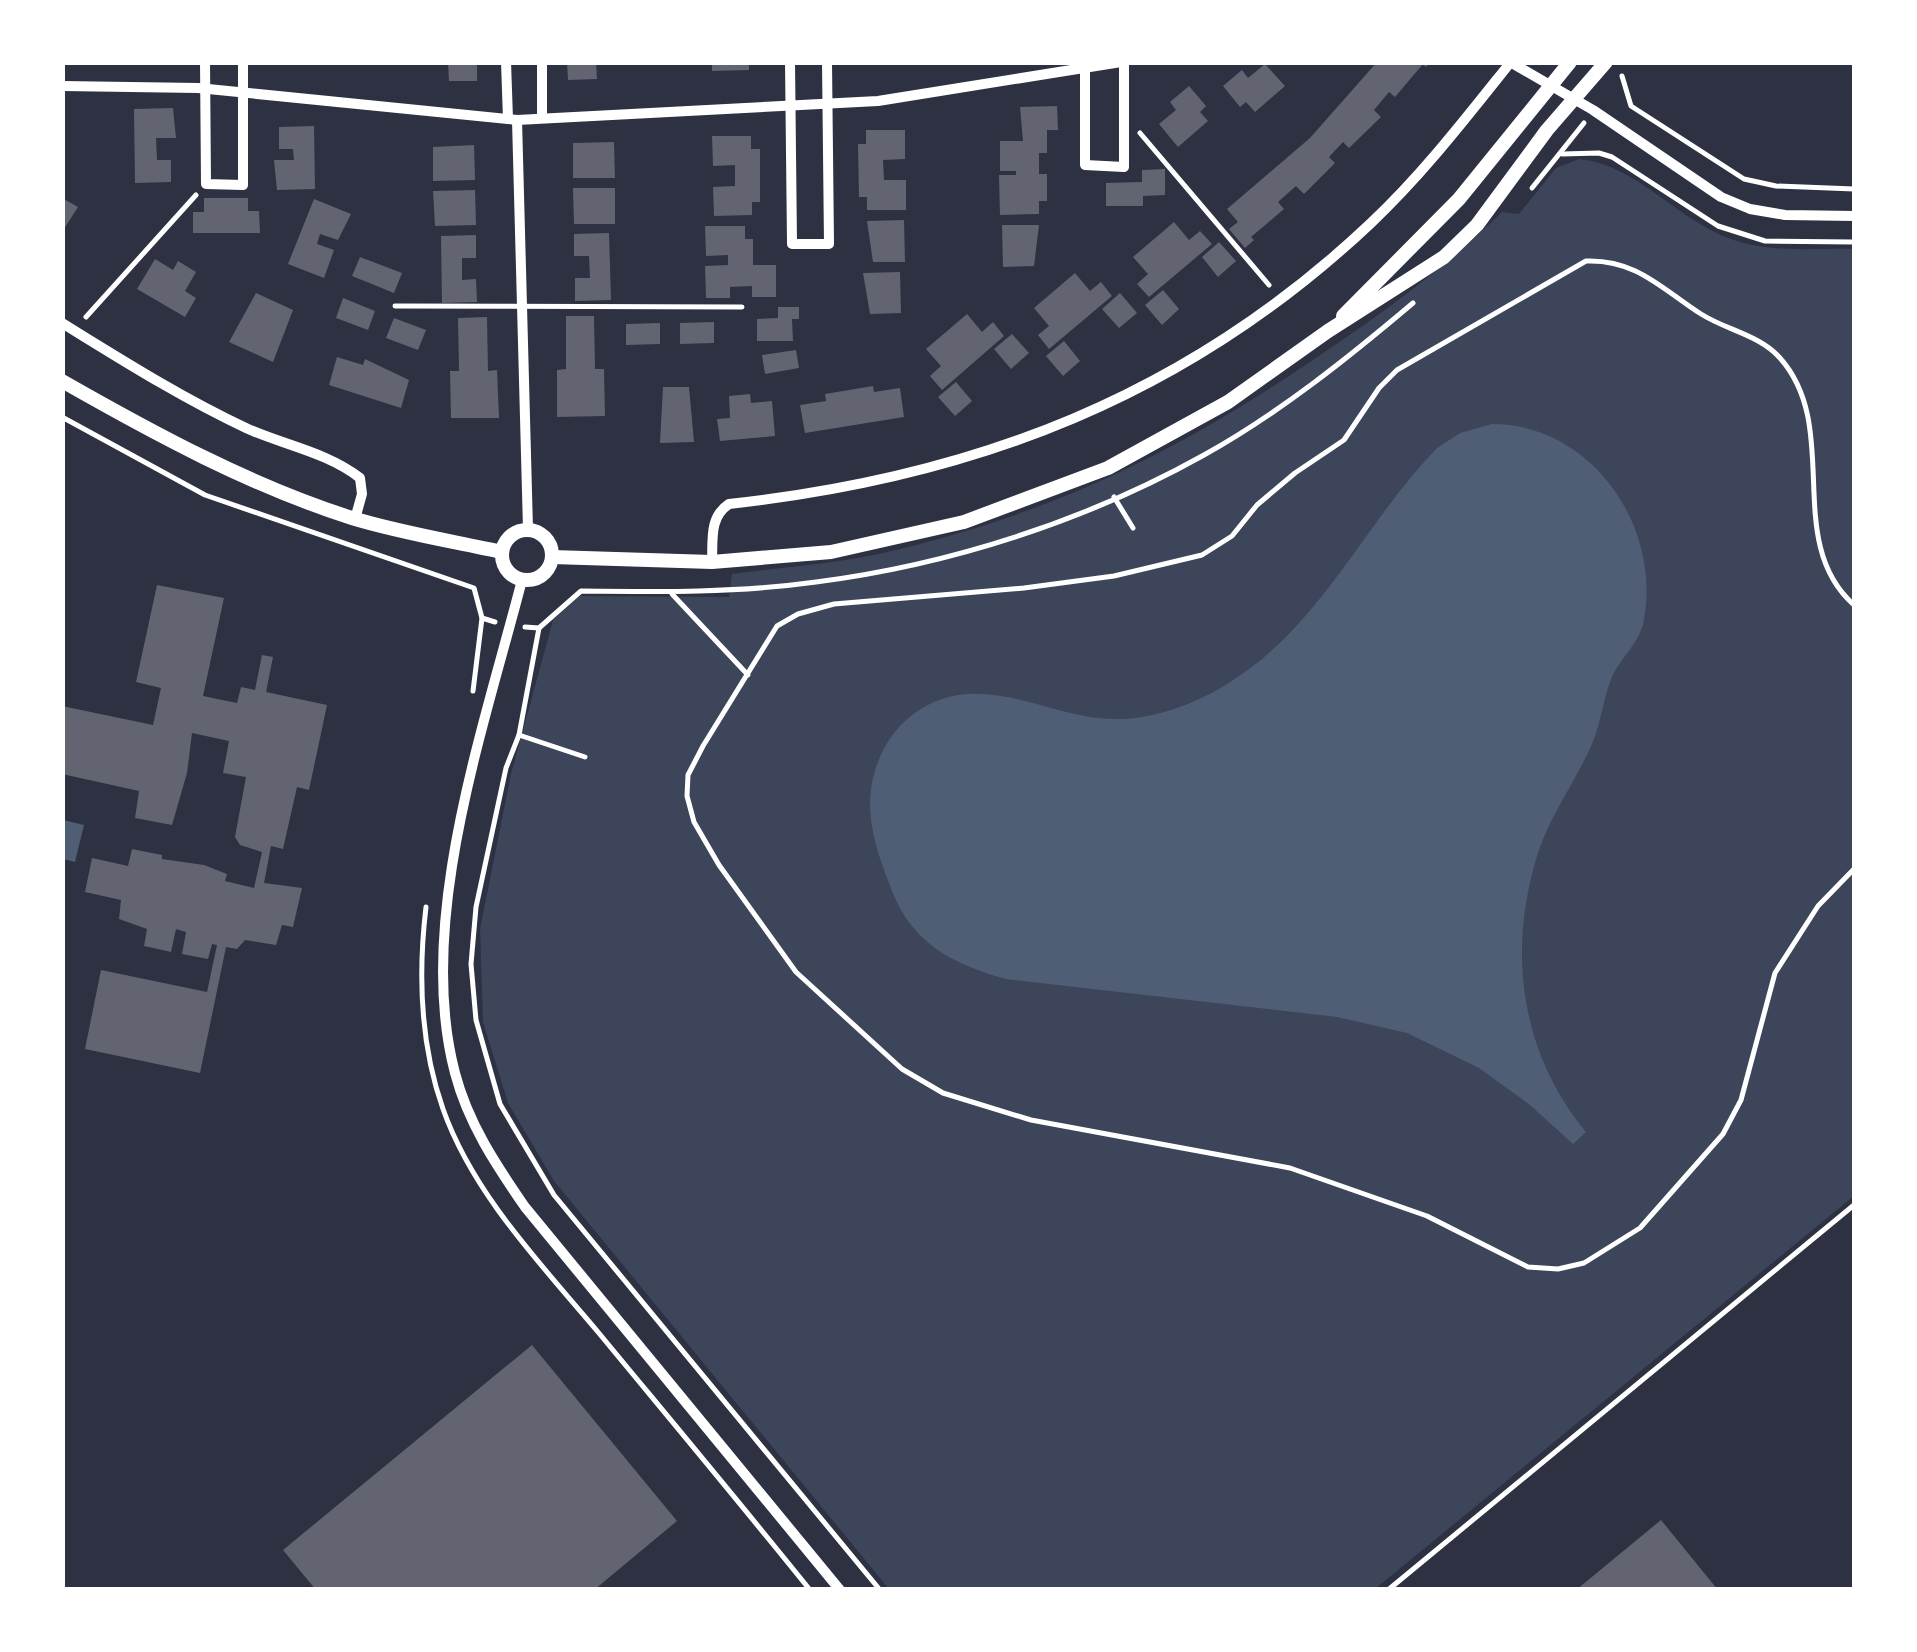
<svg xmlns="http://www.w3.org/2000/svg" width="1917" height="1652" font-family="'Titillium Web',sans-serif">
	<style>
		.green { fill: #3c4559 }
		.water { fill: #4f5d75 }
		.building { fill: #626471 }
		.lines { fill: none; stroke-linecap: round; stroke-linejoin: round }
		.path { stroke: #fff; stroke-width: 5 }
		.service { stroke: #fff; stroke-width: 5 }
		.minor { stroke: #fff; stroke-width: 10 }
		.tertiary { stroke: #fff; stroke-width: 14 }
	</style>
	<rect width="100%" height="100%" fill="#2d3142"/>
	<!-- green -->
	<path class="green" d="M1579,159C1639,165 1680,224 1737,241C1774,253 1817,248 1854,249V1196L1375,1589H889L554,1181L508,1103L483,1022L480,929L511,774L553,620L580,596L729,597L732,574C782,567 834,564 883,553C1052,514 1181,451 1323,353C1386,311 1448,265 1502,212L1519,214L1556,168Z"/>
	<!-- water -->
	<g class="water">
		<path d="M1492,424C1591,424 1661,525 1644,619C1641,642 1620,658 1611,679C1603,700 1601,723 1592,744C1576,781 1550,815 1538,853C1507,950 1520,1052 1586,1132L1573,1144L1530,1105L1479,1068L1407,1033L1337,1017L1006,979C958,966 916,946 895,898C883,868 870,836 870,803C871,742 917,691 980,694C1027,695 1072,721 1121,719C1157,718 1197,703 1227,684C1320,628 1364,523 1437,448L1460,433Z"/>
		<path d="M63,820L84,825L75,862L63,859Z"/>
	</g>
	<!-- building -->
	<g class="building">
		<path d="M448,62H477V81H449Z"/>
		<path d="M567,62H596L597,79L568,80Z"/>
		<path d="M712,62H749V70L712,71Z"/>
		<path d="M1377,62H1430L1426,67L1423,64L1395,97L1389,92L1374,110L1381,117L1349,148L1343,142L1329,157L1335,163L1304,194L1296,186L1278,202L1284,209L1251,237L1254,240L1245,248L1229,229L1238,222L1227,209L1310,138Z"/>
		<path d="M1265,64L1285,86L1255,112L1246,102L1240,107L1223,86L1242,70L1248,78Z"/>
		<path d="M1189,86L1206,106L1200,112L1208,121L1178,147L1159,124L1176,110L1170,102Z"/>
		<path d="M1057,106L1058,130H1047V153H1039V174H1047V201H1039V214L1000,215L999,175H1016V171H1000V141H1023L1020,107Z"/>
		<path d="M173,108L176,138H156L157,160H171V182L135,183L134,109Z"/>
		<path d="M314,126L315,189L277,190L274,160H294L293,149H279V127Z"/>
		<path d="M866,130H905V159L883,160L884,180H906V210H867V197H859L858,144H866Z"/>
		<path d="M712,136H751V149H760V202H752V215L714,216L713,187L735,186V165L713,166Z"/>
		<path d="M614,142L615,178H573V143Z"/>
		<path d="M474,145L475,180L433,181V147Z"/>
		<path d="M1165,169V195L1143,196V206H1106V183L1142,182V170Z"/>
		<path d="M573,188H615V224H574Z"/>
		<path d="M475,190L476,225L435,226L433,191Z"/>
		<path d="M62,198L78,207L62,232Z"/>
		<path d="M204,198H248V211H259L260,233H193V212H204Z"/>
		<path d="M314,199L351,214L338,240L320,234L317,244L334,250L324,278L288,264Z"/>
		<path d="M904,220L905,262H873L867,221Z"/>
		<path d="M1174,222L1189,240L1200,231L1212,244L1149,297L1137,284L1148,274L1133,257Z"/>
		<path d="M1002,225H1039L1034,266L1003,267Z"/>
		<path d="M705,226H745V239H753V265H776V297H752V286L730,287V298H706L705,266L728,265V255L706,256Z"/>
		<path d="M609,233L611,300L575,301V278H590L589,256H574V234Z"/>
		<path d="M476,235V258H462V280L476,279L477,302L442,303L441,236Z"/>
		<path d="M1219,242L1236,261L1218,277L1202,257Z"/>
		<path d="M360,257L402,273L394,293L352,276Z"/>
		<path d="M155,259L173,270L178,261L196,272L185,291L196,298L185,317L137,289Z"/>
		<path d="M900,272L901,313L870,314L863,273Z"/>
		<path d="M1075,273L1090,291L1101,282L1112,296L1049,349L1038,335L1049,326L1034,308Z"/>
		<path d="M1163,290L1179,309L1162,325L1145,305Z"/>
		<path d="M256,293L293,310L273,362L229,342Z"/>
		<path d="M1120,293L1137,313L1119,328L1102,309Z"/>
		<path d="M343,298L375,311L368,330L336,318Z"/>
		<path d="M778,307H799V319H792L793,341H757V319L778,318Z"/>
		<path d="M967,314L982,332L993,322L1004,336L942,390L930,376L941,366L926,349Z"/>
		<path d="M566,316H594L595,369H604L605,416L557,417V370L566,369Z"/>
		<path d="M487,317L488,371L497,370L499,418H451L450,371H459L458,318Z"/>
		<path d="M394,318L426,330L418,350L386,338Z"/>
		<path d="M714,322V343L680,344V323Z"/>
		<path d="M660,323V344L626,345V324Z"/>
		<path d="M1012,334L1029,353L1011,369L994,349Z"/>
		<path d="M1064,341L1080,361L1063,376L1046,356Z"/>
		<path d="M796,350L799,368L765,374L762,355Z"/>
		<path d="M337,357L363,365L365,359L409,380L401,408L329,385Z"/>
		<path d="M956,382L972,401L955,416L938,397Z"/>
		<path d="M873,386L874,392L900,388L904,417L805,433L800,405L826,401L825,394Z"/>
		<path d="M663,387H689L694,442L660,443Z"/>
		<path d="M750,394L751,403L772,401L775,436L720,441L717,419L730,418L729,396Z"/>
		<path d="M157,585L224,598L203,696L237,703L241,687L255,690L262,655L273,657L266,692L327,705L309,790L297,787L283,849L271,846L264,883L302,888L293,927L282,925L276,945L245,940L237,949L226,947L200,1073L85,1049L101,970L207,992L217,945L212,944L208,959L182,954L186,932L176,929L171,952L144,946L147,929L119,919L121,900L85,892L92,858L128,866L132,849L162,855V859L204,865L227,874L225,881L254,888L262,852L240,845L235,837L246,777L223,773L229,741L192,733L187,773L172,825L135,818L139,791L62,774V706L153,725L161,688L136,682Z"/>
		<path d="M532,1345L677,1521L594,1590H316L283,1550Z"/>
		<path d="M1661,1520L1718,1590H1576Z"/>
	</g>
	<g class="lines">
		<!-- path -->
		<g class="path">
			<path d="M1622,76L1631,106L1744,179L1776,186L1854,189"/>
			<path d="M1140,133L1269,285"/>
			<path d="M1562,154L1599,153L1612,157L1718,226L1765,241L1854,242"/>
			<path d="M1532,188L1584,123"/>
			<path d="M86,317L196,195"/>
			<path d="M62,417L205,495L474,588L482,618L495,622"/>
			<path d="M1114,497L1133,528"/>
			<path d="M672,594L748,675"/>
			<path d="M1854,605C1782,541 1843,429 1780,358C1760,335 1726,330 1701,314C1662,289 1636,259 1586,261L1397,370L1379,388L1344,440L1295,473L1257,505L1232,536L1202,555L1114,576L1024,588L834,604L798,614L777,626L703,746L688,775L687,796L694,822L719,865L796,972L902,1069L943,1093L1031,1120L1290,1168L1427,1216L1528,1267L1558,1269L1584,1263L1640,1228L1723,1134L1741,1100L1775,973L1818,906L1854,869"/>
			<path d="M525,627L539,628L581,591C660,592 737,593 816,582C949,565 1086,521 1204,455C1278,414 1348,358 1413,303"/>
			<path d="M539,628L519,735L506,768L476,907L471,964L476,1020L500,1104L554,1195L880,1590"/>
			<path d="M473,691L482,618"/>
			<path d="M519,735L585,757"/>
			<path d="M426,907C418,974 420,1044 443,1109C473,1194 541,1264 598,1332C669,1418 740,1503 810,1590"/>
			<path d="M1388,1590L1854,1205"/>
		</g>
		<!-- service -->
		<path class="service" d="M395,306L742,307"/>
		<!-- minor -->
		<g class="minor">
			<path d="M205,62L206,184L243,185V62"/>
			<path d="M506,62L508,119"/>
			<path d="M542,62V118"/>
			<path d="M790,62L792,244H829L827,62"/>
			<path d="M1510,62L1593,110L1721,197L1750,209L1785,215L1854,216"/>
			<path d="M1085,63V165L1124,167V62"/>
			<path d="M62,86L198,88L517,120L878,101L1121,62"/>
			<path d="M517,120L528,529"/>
			<path d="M62,323C122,360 182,398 246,428C283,445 327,452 360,478L362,494L355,519"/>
			<path d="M712,562C713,540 709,517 729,504C976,477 1188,396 1371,223C1422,175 1466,118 1510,63"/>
			<path d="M522,580C484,728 415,922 455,1073C468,1123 496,1165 525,1207L840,1590"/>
		</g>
		<!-- tertiary -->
		<g class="tertiary">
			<path d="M1343,316L1459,199L1570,62"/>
			<path d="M62,381C155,434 251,486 352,518C401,533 452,541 502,552"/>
			<circle cx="527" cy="555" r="25"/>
			<path d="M552,557L712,562L831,552L964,522L1108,468L1228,402L1328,331L1444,257L1477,225L1547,130L1606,62"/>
		</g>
	</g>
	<!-- border -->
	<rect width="1917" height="1652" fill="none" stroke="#ffffff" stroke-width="130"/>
</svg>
